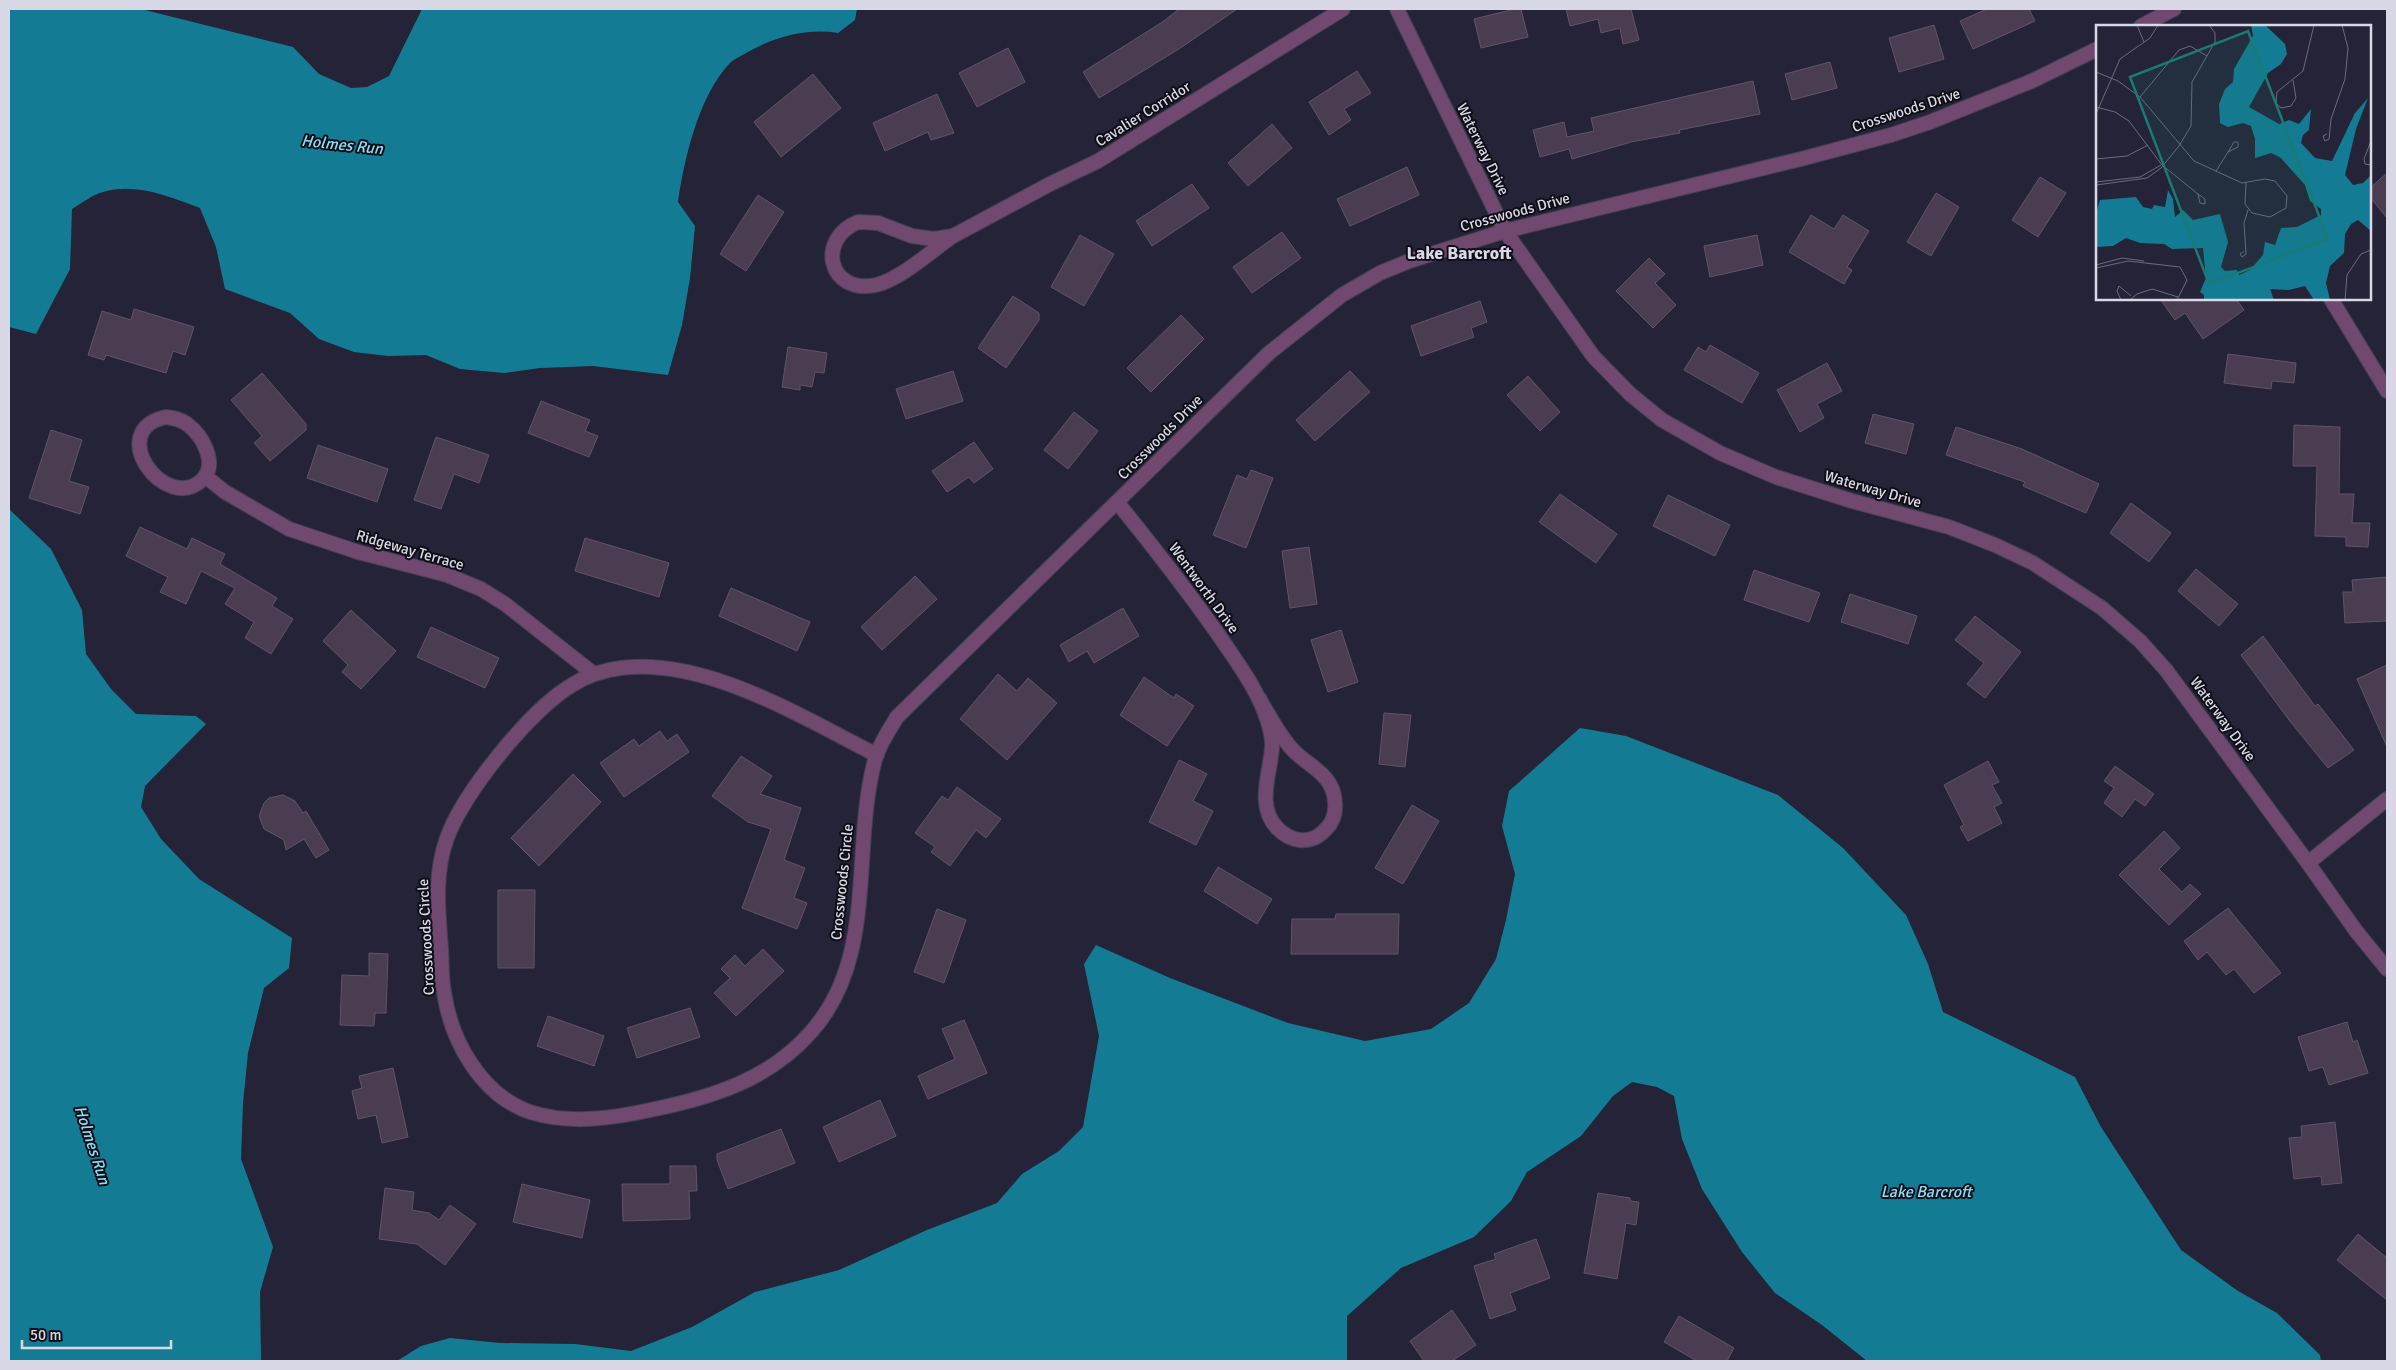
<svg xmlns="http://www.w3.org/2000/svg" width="2396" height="1370" font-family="Signika,sans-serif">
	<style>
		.water { fill: #137c94 }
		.building { fill: #4b3d51; stroke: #625468 }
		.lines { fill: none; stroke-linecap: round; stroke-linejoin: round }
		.minor-casing { stroke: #424053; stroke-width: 16 }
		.minor { stroke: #704870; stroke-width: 14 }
		.labels { text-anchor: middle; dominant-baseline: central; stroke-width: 4; stroke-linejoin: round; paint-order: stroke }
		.street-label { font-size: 15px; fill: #d9d8e6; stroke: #0f0e16 }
		.water-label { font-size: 16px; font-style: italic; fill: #8adef7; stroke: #0f0e16 }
		.quarter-label { font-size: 18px; font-weight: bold; fill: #d9d8e6; stroke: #0f0e16 }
		.inset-road { fill: none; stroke: #6d6b7d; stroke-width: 1 }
		.view { fill: #197b74; fill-opacity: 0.15; stroke: #197b74; stroke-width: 2.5 }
		.inset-edge { fill: none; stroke: #d9d8e6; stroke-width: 2.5 }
	</style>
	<rect width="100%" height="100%" fill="#252337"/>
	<!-- water -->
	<g class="water">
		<path d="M9,9H141L293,47L319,74L351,88L367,87L389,76L422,9H857L855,20L838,33C806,28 774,37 746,53C741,56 734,59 730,63C699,95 684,159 678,202L695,226L690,278L682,325L668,375L593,366L540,368L504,373L460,369L426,355L388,356L354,352L319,339L290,313L225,289L216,247L200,208C171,197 135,182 103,192C92,195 82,203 72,209L70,269L36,334L9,327Z"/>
		<path d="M9,509L51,549L82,610L86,654L111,689L136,714L196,716L206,724L145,786L141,807L161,839L199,879L292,938L289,968L264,988L248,1053L243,1103L241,1159L273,1247L260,1292L261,1361H9Z"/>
		<path d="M1580,728L1626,736L1778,795L1843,848L1906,915L1928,964L1943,1012L2075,1077L2101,1127L2181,1250L2238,1291L2277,1313L2320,1355L2321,1361H1867L1822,1325L1775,1293L1742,1252L1702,1189L1682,1139L1674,1096L1657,1087L1632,1082L1613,1096L1581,1136L1527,1172L1511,1201L1474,1237L1401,1268L1347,1316V1361H397L421,1346L450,1338L500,1343L575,1344L631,1351L692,1327L755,1292L839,1270L927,1230L997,1203L1022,1174L1059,1151L1083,1127L1099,1036L1084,964L1096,945L1170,978L1288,1023L1365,1041L1431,1029L1469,1003L1496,959L1506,920L1515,874L1502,826L1509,791Z"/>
	</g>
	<!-- building -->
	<g class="building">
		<path d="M1179,9H1237L1182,47L1099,98L1083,72L1164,21Z"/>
		<path d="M1515,9H1521L1528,37L1481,48L1474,19Z"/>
		<path d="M1566,9H1631L1639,40L1623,44L1620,28L1601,33L1598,19L1570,26Z"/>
		<path d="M1987,9H2029L2035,21L1973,49L1960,21Z"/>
		<path d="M1934,25L1944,59L1899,72L1889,38Z"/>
		<path d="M1008,48L1025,82L977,107L959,73Z"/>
		<path d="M1830,62L1837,88L1792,100L1785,74Z"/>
		<path d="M1357,71L1371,93L1344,109L1351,120L1329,135L1309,102Z"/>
		<path d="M813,74L841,108L781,157L754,122Z"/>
		<path d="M1753,81L1760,114L1679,130L1680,133L1631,142L1572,159L1569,149L1540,157L1533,130L1564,122L1567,137L1594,131L1591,118Z"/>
		<path d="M937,94L954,133L931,140L928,132L885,151L873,123Z"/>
		<path d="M1272,124L1292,148L1248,186L1228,163Z"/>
		<path d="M1407,167L1419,195L1350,226L1337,199Z"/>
		<path d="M2387,173V218L2370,197V188Z"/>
		<path d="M2040,177L2066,193L2038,237L2012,220Z"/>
		<path d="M1192,184L1209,208L1152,246L1136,221Z"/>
		<path d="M1936,193L1959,207L1931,256L1907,242Z"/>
		<path d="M758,195L784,212L746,271L720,254Z"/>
		<path d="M1811,215L1834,229L1843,215L1869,231L1847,267L1852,270L1844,284L1789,252Z"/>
		<path d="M1282,232L1301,258L1252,293L1233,267Z"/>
		<path d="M1080,235L1114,254L1084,306L1051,287Z"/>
		<path d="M1757,235L1763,265L1710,277L1704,246Z"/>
		<path d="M1649,258L1665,274L1655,283L1676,305L1653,328L1616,291Z"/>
		<path d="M1013,296L1039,313V320L1006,368L978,348Z"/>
		<path d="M2160,299H2236L2244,310L2203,339L2185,313L2175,320Z"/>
		<path d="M1480,301L1487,322L1471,328L1474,337L1421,356L1411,326Z"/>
		<path d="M134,309L194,327L185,355L173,351L166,373L106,355L104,360L88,355L102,311L131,320Z"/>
		<path d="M1181,315L1204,339L1151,392L1127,368Z"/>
		<path d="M1710,345L1759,373L1742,403L1684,370L1698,347L1706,352Z"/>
		<path d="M788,347L827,353L824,373L815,372L812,387L800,385V390L782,387Z"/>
		<path d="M2228,354L2296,363L2294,383L2272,381L2271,389L2224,383Z"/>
		<path d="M1827,363L1842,391L1817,404L1824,418L1800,432L1777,390Z"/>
		<path d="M953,371L963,401L906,419L896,389Z"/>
		<path d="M1350,371L1370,392L1315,441L1296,420Z"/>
		<path d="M262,373L306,424V430L270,461L254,443L262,436L231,400Z"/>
		<path d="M1528,376L1560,412L1540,431L1507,395Z"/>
		<path d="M541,401L590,420L585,431L598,436L589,457L528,433Z"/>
		<path d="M1074,412L1098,431L1068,469L1044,450Z"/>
		<path d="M1873,414L1914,424L1906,454L1865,443Z"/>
		<path d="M2294,425L2340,427L2339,494H2354L2352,523H2370L2368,547L2346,546V537L2315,536L2317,466H2293Z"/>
		<path d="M1956,427L2022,449L2099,484L2086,513L2023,486L2025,482L1946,455Z"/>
		<path d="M51,430L82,440L69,481L89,487L80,514L29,498Z"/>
		<path d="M436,437L489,455L479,483L454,474L441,509L414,500Z"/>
		<path d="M974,442L993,469L974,483L969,477L947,492L932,471Z"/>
		<path d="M318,445L388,469L377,502L307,478Z"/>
		<path d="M1251,470L1273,478L1246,548L1213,535L1237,475L1247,479Z"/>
		<path d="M1560,494L1617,534L1596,563L1539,522Z"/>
		<path d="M1668,495L1730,525L1715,556L1653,526Z"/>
		<path d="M2131,503L2171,533L2149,562L2110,533Z"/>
		<path d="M140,527L187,549L192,538L225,554L220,564L277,598L272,606L293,619L271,654L245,638L254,622L225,604L235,588L201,571L186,604L160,592L168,577L126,556Z"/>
		<path d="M585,538L669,563L659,597L575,571Z"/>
		<path d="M1309,547L1317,604L1290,608L1282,551Z"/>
		<path d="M2196,569L2238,604L2219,626L2178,591Z"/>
		<path d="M1754,570L1820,593L1809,622L1744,600Z"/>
		<path d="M915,576L937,599L882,650L861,627Z"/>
		<path d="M2387,577V621L2345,623L2343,592H2353L2352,580Z"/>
		<path d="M731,588L810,622L797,651L719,616Z"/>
		<path d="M1850,594L1917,616L1908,644L1841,622Z"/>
		<path d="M1123,608L1139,636L1094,663L1087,651L1069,662L1060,645Z"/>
		<path d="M351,610L396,651L361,689L342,672L348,665L323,641Z"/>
		<path d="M1975,616L2021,652L1985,698L1967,684L1984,663L1955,640Z"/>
		<path d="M431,627L499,658L485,688L417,657Z"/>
		<path d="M1341,630L1358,682L1328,692L1311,640Z"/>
		<path d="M2263,636L2315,706L2318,704L2354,750L2328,768L2289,720L2241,655Z"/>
		<path d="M2387,665V747L2357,679Z"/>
		<path d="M998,674L1017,691L1028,678L1057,703L1007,760L960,719Z"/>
		<path d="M1144,677L1174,698L1176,694L1194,706L1167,746L1120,715Z"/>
		<path d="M1384,713L1411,715L1405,767L1379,764Z"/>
		<path d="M660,731L667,741L677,734L689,752L624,797L600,763L634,739L639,746Z"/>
		<path d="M741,756L772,776L760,794L801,808L784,860L805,868L794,898L807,903L797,929L742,908L771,829L748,822L712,796Z"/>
		<path d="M1179,760L1207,774L1193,801L1213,811L1196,845L1149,822Z"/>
		<path d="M1988,761L1999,782L1992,785L2002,803L1994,807L2002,823L1968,841L1960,827L1964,825L1944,785Z"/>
		<path d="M2115,766L2154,794L2145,806L2135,799L2122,817L2104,803L2114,788L2104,781Z"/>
		<path d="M573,774L601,802L539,866L511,838Z"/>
		<path d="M957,787L1001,819L986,838L976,830L950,866L931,852L935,847L915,833L942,796L948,800Z"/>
		<path d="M283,795L295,801L303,813L306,811L329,850L316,858L304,839L286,850L284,840L264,829L259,816L264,803L269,798Z"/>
		<path d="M1412,805L1439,821L1403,884L1375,868Z"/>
		<path d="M2164,831L2180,848L2159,869L2182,892L2190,884L2201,894L2169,925L2119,875Z"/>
		<path d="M1218,867L1272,899L1257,924L1204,891Z"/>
		<path d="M498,890H535L534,968H498Z"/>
		<path d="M2228,908L2281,973L2254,993L2234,969L2226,975L2207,952L2198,960L2184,941Z"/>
		<path d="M937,909L966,920L944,983L914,972Z"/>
		<path d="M1336,914H1399L1398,954H1291L1292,919H1335Z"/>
		<path d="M763,949L784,971L736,1016L714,993L730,978L721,969L735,955L745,966Z"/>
		<path d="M369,953L388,954L386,1013H375L374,1026L340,1025L342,975L369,976Z"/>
		<path d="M690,1008L700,1037L637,1058L627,1028Z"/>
		<path d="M548,1016L604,1036L594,1066L537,1046Z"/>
		<path d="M964,1020L987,1073L928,1099L918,1076L955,1059L942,1029Z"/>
		<path d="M2347,1022L2353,1042L2357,1040L2368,1073L2329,1085L2323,1067L2309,1071L2298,1037Z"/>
		<path d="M393,1068L408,1137L382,1143L376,1115L358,1119L352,1091L362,1088L359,1076Z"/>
		<path d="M880,1100L896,1136L839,1162L823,1127Z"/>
		<path d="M2335,1122L2342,1183L2322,1185L2321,1176L2294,1179L2289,1138L2302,1137L2301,1126Z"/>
		<path d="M781,1129L795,1163L728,1189L717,1160V1154Z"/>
		<path d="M670,1166H696L697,1191H689L690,1219L623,1221L622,1184H670Z"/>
		<path d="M522,1184L590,1200L582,1238L513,1222Z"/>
		<path d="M385,1188L414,1192L412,1210L429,1213L439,1220L450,1205L476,1224L445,1265L417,1244L379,1239Z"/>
		<path d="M1598,1193L1630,1198V1201L1639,1202L1636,1225L1626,1223L1617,1279L1584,1273Z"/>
		<path d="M2358,1234L2387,1258V1300L2337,1260Z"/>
		<path d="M1536,1239L1550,1278L1510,1293L1516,1310L1490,1319L1474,1266L1496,1259L1494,1254Z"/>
		<path d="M1452,1310L1476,1345L1452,1361H1424L1410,1341Z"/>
		<path d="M1679,1316L1734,1348L1727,1361H1697L1664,1342Z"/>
	</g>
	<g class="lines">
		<defs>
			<g id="minor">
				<path d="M1397,9L1505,231L1593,356L1630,394L1662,420L1720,453L1776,477L1852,501L1949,527L1995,545L2033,563L2102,608L2140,641L2166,670L2308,863L2356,931L2387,969"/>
				<path d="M2141,26L2174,9"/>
				<path d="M858,222L878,223L912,236L934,239L953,236C931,251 901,279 876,285C828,295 816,239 858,222Z"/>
				<path d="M953,236L1050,184L1098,161L1343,9"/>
				<path d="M2331,299L2387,391"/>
				<path d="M166,417C174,418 180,419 187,424C202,435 219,464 202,480C165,514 104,430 166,417Z"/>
				<path d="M205,476L225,492L289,529L358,552L447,575L481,589L505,604L594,674"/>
				<path d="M1117,502C1152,545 1186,589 1218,634C1236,661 1257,688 1267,719C1270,728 1273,739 1272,748C1270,775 1256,805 1277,828C1283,834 1290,839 1300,840C1310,841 1319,837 1326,829C1333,822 1336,812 1335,802C1333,773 1308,767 1291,748C1278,733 1269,716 1259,698"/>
				<path d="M877,755C803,718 706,657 621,668C604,670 586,676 572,685C531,709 463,793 447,838C434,873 438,911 441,948C442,962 441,977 444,992C451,1041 481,1095 530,1112C570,1125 615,1118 655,1109C713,1097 770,1079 811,1032C879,956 850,847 876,756C881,742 889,730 897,717L1269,353L1342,295L1380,273L1409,261L1505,231L1801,159L1891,135L1930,122L2032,81L2097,49"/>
				<path d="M2308,863L2387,799"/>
			</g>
		</defs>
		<!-- minor casing -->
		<use href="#minor" class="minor-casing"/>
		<!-- minor -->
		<use href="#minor" class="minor"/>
	</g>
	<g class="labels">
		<!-- street labels -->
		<g class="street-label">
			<text transform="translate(1906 110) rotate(-18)">Crosswoods Drive</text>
			<text transform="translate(1143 114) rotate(-32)">Cavalier Corridor</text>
			<text transform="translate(1483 149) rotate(64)">Waterway Drive</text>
			<text transform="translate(1515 212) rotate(-15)">Crosswoods Drive</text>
			<text transform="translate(1160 437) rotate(-45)">Crosswoods Drive</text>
			<text transform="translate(1873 489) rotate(16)">Waterway Drive</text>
			<text transform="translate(410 550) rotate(16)">Ridgeway Terrace</text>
			<text transform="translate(1204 588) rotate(54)">Wentworth Drive</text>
			<text transform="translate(2223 719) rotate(54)">Waterway Drive</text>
			<text transform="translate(842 882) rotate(-84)">Crosswoods Circle</text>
			<text transform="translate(426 937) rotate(-93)">Crosswoods Circle</text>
		</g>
		<!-- water labels -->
		<g class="water-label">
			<text transform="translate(342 145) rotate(6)">Holmes Run</text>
			<text transform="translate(92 1145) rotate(72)">Holmes Run</text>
			<text x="1926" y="1192">Lake Barcroft</text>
		</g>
		<!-- quarter labels -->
		<g class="quarter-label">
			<text x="1459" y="253">Lake Barcroft</text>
		</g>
	</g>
	<!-- overview -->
	<g transform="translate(2096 25)">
		<rect width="275" height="275" fill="#252337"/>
		<path d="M155,0H169L189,19L191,29L185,39L172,48L153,82L183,99L193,95L203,99L215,84L213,105L207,110L205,118L219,133L236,136L259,88L272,73L260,104L249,150L257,160L267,158L275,150V206L262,195L255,199L249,209L248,228L234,241L230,258L234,275H218L209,261L193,265L174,264L178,275H108V270L104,267L110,253L107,223L76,224L68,219L44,218L30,213L17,221L0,222V188L4,175L40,172L47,182L56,184L58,180L69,182L72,165L77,174L79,192L87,185L97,195L124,189L132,217L125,242L129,246L141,245L143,250L154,245L167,230L169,217L179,220L185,203L201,202L225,190V184L214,176L209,160L185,133L175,128L159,133V114L155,101L147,98L132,102L124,98L123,79L129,64L137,57L138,44L157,11Z" fill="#137c94"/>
		<path class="inset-road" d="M41,0L48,17M0,47L22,56L44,72L98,136L146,158L169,154L179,156L191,171L190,183L174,192L156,188L149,179L150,158M197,55L200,73L195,81L185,83L180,78L181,67L207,46L218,0M44,72L83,25L94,21L111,31M0,82L19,87L33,96L66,140L102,169M0,89L24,34L54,13L62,0M231,109L227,111L229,116L233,114L235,94L249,54L252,23L246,0M275,116L268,134L269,139L275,140M0,134L31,131L52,120M120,146L132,127L142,122V117H138L132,127M0,157L44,152L65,140M0,160L51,153L65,143L83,121L95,101L96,57L119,17V8L113,0M102,169L109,174V179L104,178ZM148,226L144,229L146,232L150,229L148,198L152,185M0,240L26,233L48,236M0,243L32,236L84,242L91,255L81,275M25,275L21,266L23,261L35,271M34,275L41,269L56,264L82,272M249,275L251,250L265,229L275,225"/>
		<path class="view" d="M152,6L232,214L113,259L34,52Z"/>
		<rect width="275" height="275" class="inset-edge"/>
	</g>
	<!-- border -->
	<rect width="2396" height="1370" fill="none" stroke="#d9d8e6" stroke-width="20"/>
	<!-- scale -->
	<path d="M22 1340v8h149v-8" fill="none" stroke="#d9d8e6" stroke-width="2.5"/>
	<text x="30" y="1340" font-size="15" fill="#d9d8e6" stroke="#0f0e16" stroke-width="4" paint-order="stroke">50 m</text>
</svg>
